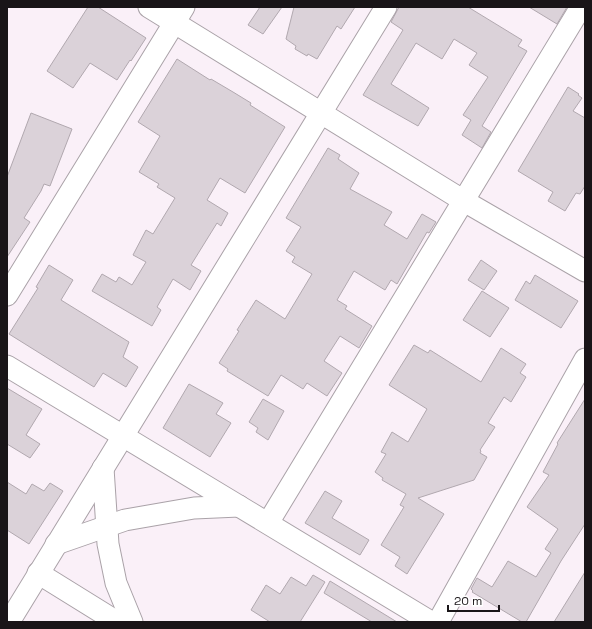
<svg xmlns="http://www.w3.org/2000/svg" width="592" height="629" font-family="'Space Grotesk',sans-serif">
	<style>
		.building { fill: #dbd2d9; stroke: #b1a8af }
		.lines { fill: none; stroke-linecap: round; stroke-linejoin: round }
		.minor-casing { stroke: #aaa2a8; stroke-width: 23 }
		.minor { stroke: #fff; stroke-width: 21 }
	</style>
	<rect width="100%" height="100%" fill="#faf0f8"/>
	<!-- building -->
	<g class="building">
		<path d="M88,7H98L146,38L131,61L130,60L117,80L90,63L73,88L47,71Z"/>
		<path d="M260,7H282L263,34L248,25Z"/>
		<path d="M294,7H355L341,29L337,26L317,59L308,54L307,56L295,49L296,46L286,39Z"/>
		<path d="M399,7H468L522,40L518,46L527,51L482,126L491,132L482,148L462,135L471,120L463,115L488,77L469,65L477,53L454,39L442,59L416,43L391,84L429,108L418,126L363,95L403,30L391,22Z"/>
		<path d="M529,7H567L557,24Z"/>
		<path d="M177,59L210,80L211,79L233,92L251,103L250,105L285,127L245,193L220,178L207,200L228,213L221,226L217,223L191,265L201,271L190,290L173,279L157,307L161,310L152,326L92,291L102,274L116,282L119,277L132,285L146,262L133,255L146,230L153,234L175,198L157,187L159,184L139,172L160,136L138,122Z"/>
		<path d="M568,87L579,94L578,95L582,98L573,111L585,118V186L580,194L576,193L565,211L548,201L553,192L518,171Z"/>
		<path d="M31,113L72,129L50,186L44,184L41,191L24,218L30,222L7,257V177Z"/>
		<path d="M328,148L340,155L338,159L359,173L350,189L392,212L384,225L407,239L422,214L436,222L429,233L427,232L397,284L391,280L385,290L354,271L337,300L347,306L345,309L372,326L359,348L340,336L324,361L342,373L327,396L307,383L303,389L281,375L268,396L227,371L228,369L219,363L239,331L237,330L256,300L285,319L312,274L292,262L295,257L286,251L301,227L286,218Z"/>
		<path d="M481,260L497,271L484,290L468,280Z"/>
		<path d="M49,265L73,280L61,300L129,342L123,357L138,367L126,387L103,373L94,387L9,334L38,288L36,287Z"/>
		<path d="M535,275L578,301L561,328L515,300L526,281L530,284Z"/>
		<path d="M482,291L509,308L490,337L463,320Z"/>
		<path d="M414,345L428,353L430,350L481,382L501,348L526,364L520,373L526,377L511,402L504,397L488,423L495,427L480,450L481,451L480,453L487,457L474,480L418,498L444,514L407,574L395,566L400,557L381,545L404,507L400,505L406,494L382,480L383,478L375,472L386,454L381,452L392,432L408,442L427,409L389,385Z"/>
		<path d="M189,384L223,403L216,414L231,423L210,457L163,428Z"/>
		<path d="M7,388L42,409L26,435L40,444L30,458L7,444Z"/>
		<path d="M263,399L284,411L268,440L256,432L258,428L249,422Z"/>
		<path d="M585,399V524L561,561L526,622H522L472,592L473,591L471,589L477,578L492,587L508,561L536,577L551,553L545,549L558,529L527,507L549,475L543,472L558,444L557,443Z"/>
		<path d="M7,482L26,494L32,484L44,491L50,483L63,491L29,544L7,530Z"/>
		<path d="M325,491L342,501L332,518L369,540L360,555L305,523Z"/>
		<path d="M585,572V622H554Z"/>
		<path d="M313,575L325,582L300,622H270L251,610L266,585L280,594L291,577L306,586Z"/>
		<path d="M330,581L397,622H372L324,593Z"/>
	</g>
	<g class="lines">
		<defs>
			<g id="minor">
				<path d="M149,7L464,201L585,271"/>
				<path d="M7,295L184,7"/>
				<path d="M7,366L431,622"/>
				<path d="M103,468L108,544L116,583L132,622"/>
				<path d="M268,523L581,7"/>
				<path d="M56,544L125,520L194,508L239,506"/>
				<path d="M38,573L117,622"/>
				<path d="M9,622L386,7"/>
				<path d="M438,622L585,359"/>
			</g>
		</defs>
		<!-- minor casing -->
		<use href="#minor" class="minor-casing"/>
		<!-- minor -->
		<use href="#minor" class="minor"/>
	</g>
	<!-- border -->
	<rect width="592" height="629" fill="none" stroke="#191518" stroke-width="16"/>
	<!-- scale -->
	<path d="M448 605v6h51v-6" fill="none" stroke="#191518" stroke-width="2"/>
	<text x="454" y="605" font-size="12" fill="#191518" stroke="#ffffff" stroke-width="3" paint-order="stroke">20 m</text>
</svg>
